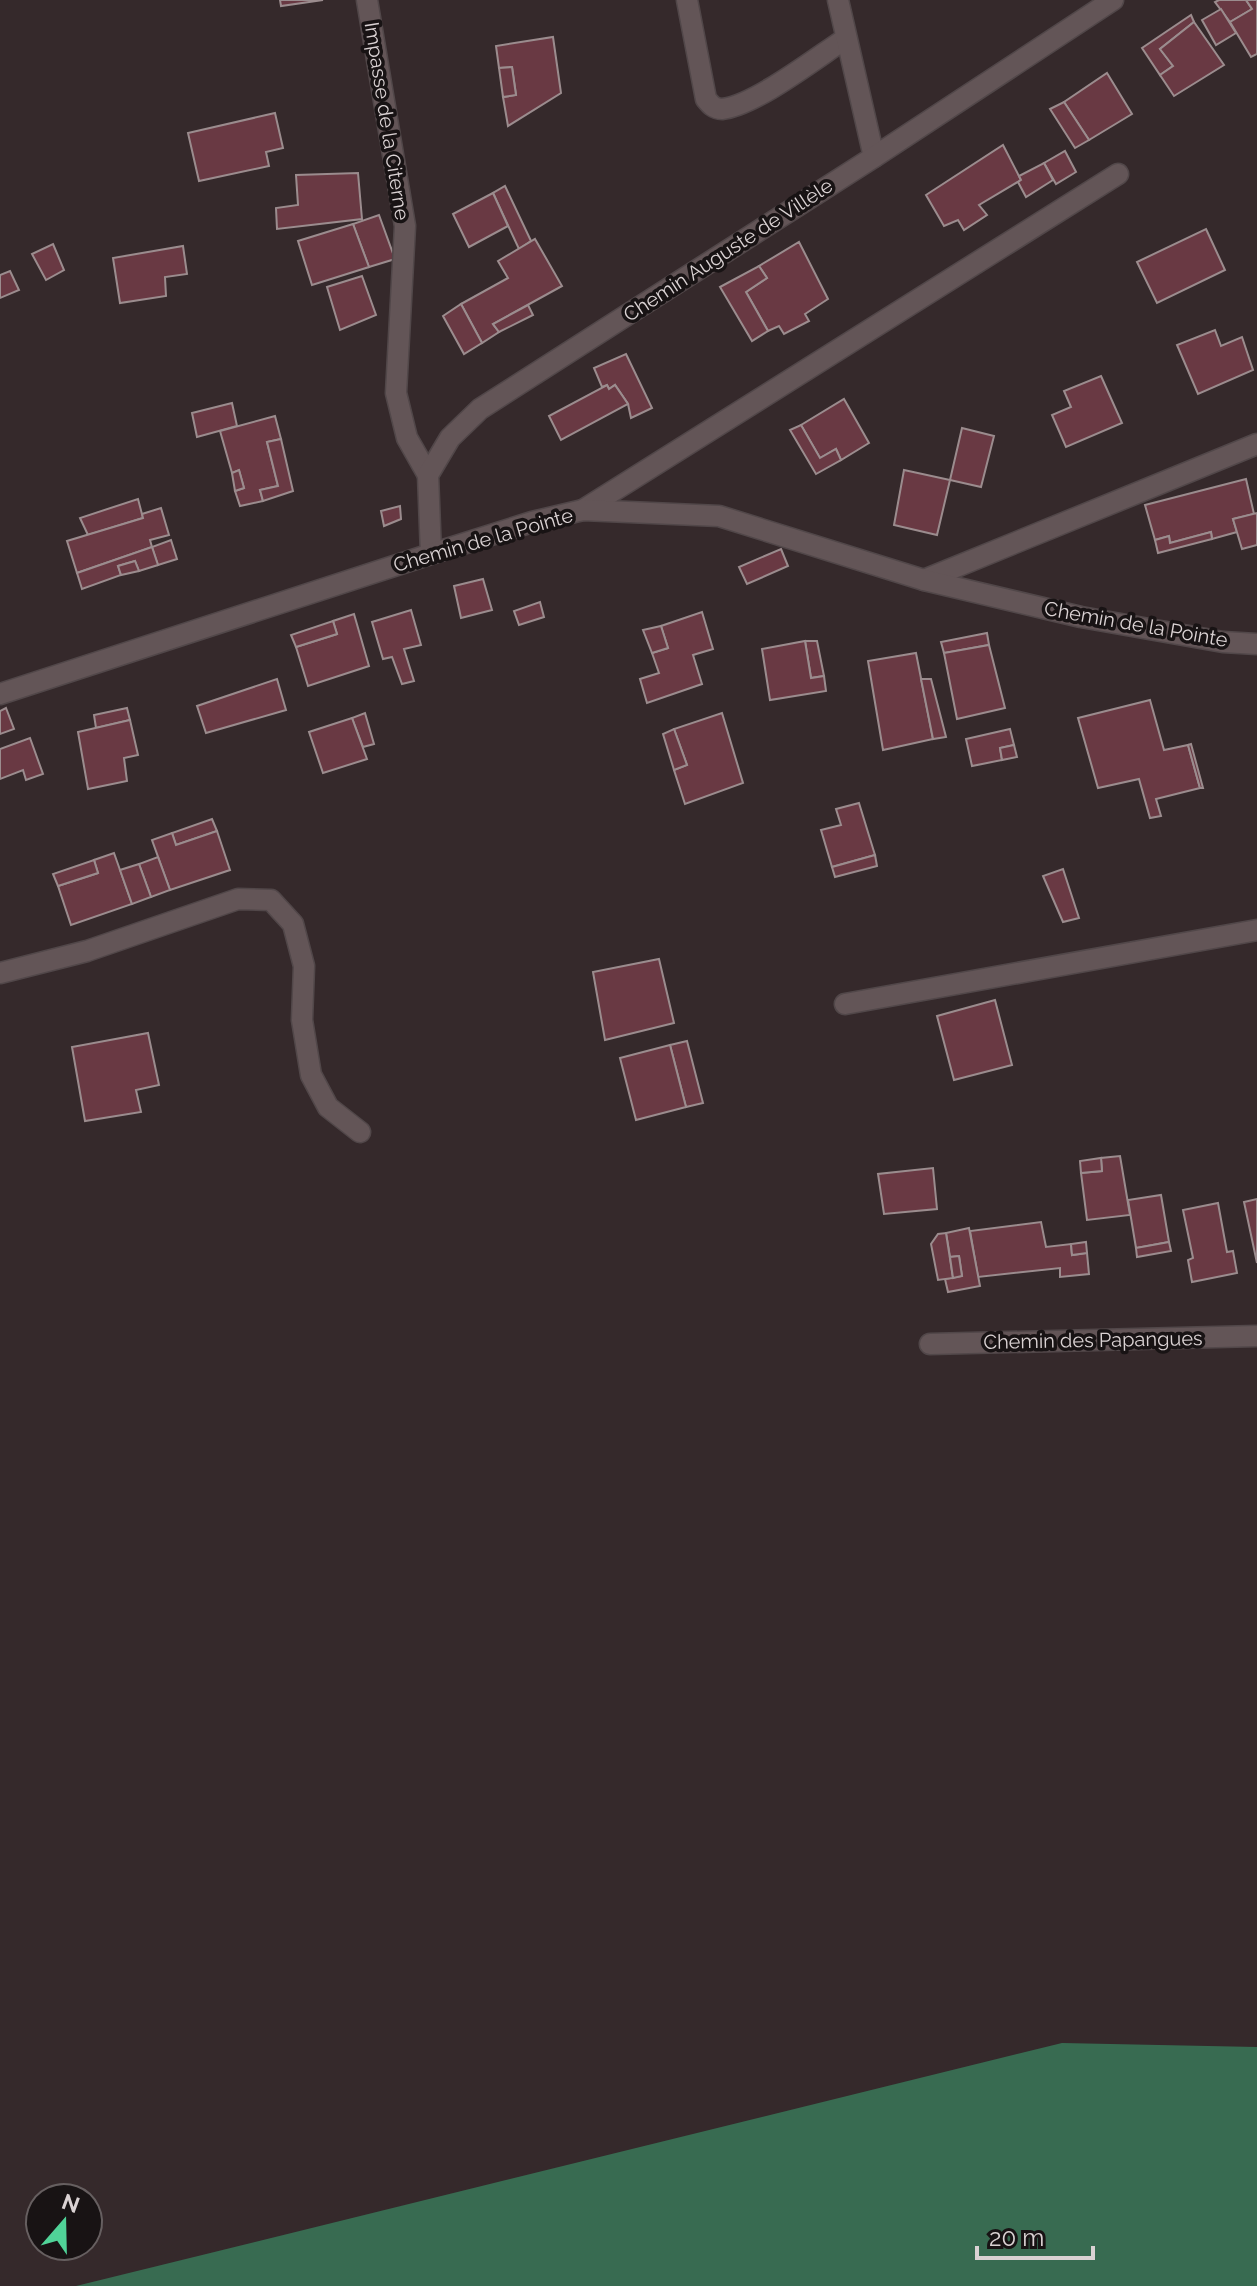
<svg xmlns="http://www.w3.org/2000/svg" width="1257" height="2286" font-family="Raleway,sans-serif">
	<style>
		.forest { fill: #386b51 }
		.building { fill: #693943; stroke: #9b8c8e; stroke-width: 2 }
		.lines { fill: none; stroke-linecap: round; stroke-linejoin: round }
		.minor-casing { stroke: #514749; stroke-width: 23 }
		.minor { stroke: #635557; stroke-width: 20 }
		.labels { text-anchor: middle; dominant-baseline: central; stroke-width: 7; stroke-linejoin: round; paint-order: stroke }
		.street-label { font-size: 20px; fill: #dad2d3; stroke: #181314 }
	</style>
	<rect width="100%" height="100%" fill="#35292b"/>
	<!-- forest -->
	<path class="forest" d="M1062,2043L1257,2047V2286H76Z"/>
	<!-- building -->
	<g class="building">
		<path d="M280,0H323L281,6Z"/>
		<path d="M1219,0H1246L1252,9L1230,22L1215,2Z"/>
		<path d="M1246,0H1257V54L1251,57L1230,22L1252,9Z"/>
		<path d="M1221,9L1236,33L1216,45L1202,20Z"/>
		<path d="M1191,15L1194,22L1160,49L1173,66L1160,75L1142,48Z"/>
		<path d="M1194,22L1224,65L1174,96L1160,75L1173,66L1160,49Z"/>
		<path d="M553,37L561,93L508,126L503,97L516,95L512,67L499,68L496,46Z"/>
		<path d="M512,67L516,95L503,97L499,68Z"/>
		<path d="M1107,73L1132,114L1089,140L1064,102Z"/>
		<path d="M1064,102L1089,140L1075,148L1050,109Z"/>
		<path d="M275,113L283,148L266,152L269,166L199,181L188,133Z"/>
		<path d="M1003,145L1021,180L979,205L987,215L964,230L958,220L944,226L926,195Z"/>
		<path d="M1065,151L1076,172L1056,184L1044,163Z"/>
		<path d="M1044,163L1053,180L1026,197L1018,182L1021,180L1019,176Z"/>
		<path d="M358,173L362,219L277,229L276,208L298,205L296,175Z"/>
		<path d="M505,186L531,241L519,249L493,193Z"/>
		<path d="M493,193L508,226L469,247L453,214Z"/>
		<path d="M379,215L395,259L369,267L353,224Z"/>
		<path d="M353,224L369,267L312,285L298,241Z"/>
		<path d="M1206,229L1225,270L1157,303L1137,262Z"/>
		<path d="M535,239L562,286L493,324L499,332L482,343L461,304L508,278L498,261Z"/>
		<path d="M799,242L828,299L805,314L809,321L784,334L779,326L768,331L746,292L767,278L759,266Z"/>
		<path d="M53,244L64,270L46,280L32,254Z"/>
		<path d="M183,246L187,274L165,277L166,296L120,303L113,258Z"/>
		<path d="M759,266L767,278L746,292L768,331L752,341L720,287Z"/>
		<path d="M10,271L19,290L0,298V275Z"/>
		<path d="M362,276L376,315L340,330L327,287Z"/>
		<path d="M461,304L482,343L464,354L443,316Z"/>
		<path d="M528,305L533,315L499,332L493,324Z"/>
		<path d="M1215,330L1221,346L1242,337L1253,370L1198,394L1177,345Z"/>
		<path d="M626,354L652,408L631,418L628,404L615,385L609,389L607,385L602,387L594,368Z"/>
		<path d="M1101,376L1122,423L1066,447L1052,415L1071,407L1064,391Z"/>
		<path d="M607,385L609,389L615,385L628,404L561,440L549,416Z"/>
		<path d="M844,399L869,443L841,460L836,449L820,458L801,425Z"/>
		<path d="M232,403L237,426L197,437L192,413Z"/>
		<path d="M275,416L281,439L267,442L278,486L260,490L263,501L240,506L235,491L244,488L239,470L232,473L220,431Z"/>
		<path d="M801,425L820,458L836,449L841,460L816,474L790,430Z"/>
		<path d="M962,428L994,436L981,487L950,480Z"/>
		<path d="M281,439L293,491L263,501L260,490L278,486L267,442Z"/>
		<path d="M239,470L244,488L235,491L232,473Z"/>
		<path d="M904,470L950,480L937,535L894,525Z"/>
		<path d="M1246,479L1254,514L1233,519L1237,532L1212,539L1211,532L1170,543L1169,536L1155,540L1145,505Z"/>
		<path d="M138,499L143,518L88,535L80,518Z"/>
		<path d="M400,506L401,519L384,526L381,511Z"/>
		<path d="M161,508L169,535L150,540L152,547L77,573L67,541L143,518L142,514Z"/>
		<path d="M1257,513V545L1242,549L1233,519Z"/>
		<path d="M1211,532L1212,539L1158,553L1155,540L1169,536L1170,543Z"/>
		<path d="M171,540L177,559L158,565L152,547Z"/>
		<path d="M152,547L158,565L139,571L135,561L118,566L121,575L82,589L77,573Z"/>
		<path d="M781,549L788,566L747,584L739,567Z"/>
		<path d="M135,561L139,571L121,575L118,566Z"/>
		<path d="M483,579L492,610L461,618L454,586Z"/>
		<path d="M540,602L544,617L519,625L514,611Z"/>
		<path d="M411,610L421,645L404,649L414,681L402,684L392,657L383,659L372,622Z"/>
		<path d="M702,612L713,649L693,655L702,684L647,703L640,679L659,673L652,653L668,648L661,626Z"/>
		<path d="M354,614L369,666L308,686L296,647L337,634L333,621Z"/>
		<path d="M333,621L337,634L296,647L291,635Z"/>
		<path d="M661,626L668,648L652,653L643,630Z"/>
		<path d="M987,633L989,645L944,653L941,642Z"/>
		<path d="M805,641H817L824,676L811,678Z"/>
		<path d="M805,641L811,678L824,676L826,691L770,700L762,649Z"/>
		<path d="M989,645L1005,708L957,719L944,653Z"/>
		<path d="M916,653L933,739L883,750L868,661Z"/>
		<path d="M277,679L286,710L206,733L197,706Z"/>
		<path d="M921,679H931L946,737L933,739Z"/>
		<path d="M1150,700L1164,750L1188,745L1200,788L1156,799L1161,816L1150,818L1139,779L1098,788L1078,718Z"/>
		<path d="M6,708L14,729L0,734V711Z"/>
		<path d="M127,708L130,720L96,728L94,715Z"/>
		<path d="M365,713L374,744L363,747L352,718Z"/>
		<path d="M722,713L743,783L685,804L674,770L687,765L674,729Z"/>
		<path d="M352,718L367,759L323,773L309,732Z"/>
		<path d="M130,720L138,755L124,758L127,781L88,789L78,732Z"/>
		<path d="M674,729L687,765L674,770L663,734Z"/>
		<path d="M1010,729L1014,745L1000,748L1002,760L972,766L966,739Z"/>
		<path d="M30,738L43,774L26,780L23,770L0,779V749Z"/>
		<path d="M1191,744L1203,788H1200L1188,745Z"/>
		<path d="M1014,745L1017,757L1002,760L1000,748Z"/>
		<path d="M859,803L875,855L832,867L821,830L841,825L836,809Z"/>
		<path d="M212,819L217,831L176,845L172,833Z"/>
		<path d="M217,831L230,870L170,890L152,840L172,833L176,845Z"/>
		<path d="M114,853L132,904L71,925L58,886L98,873L94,860Z"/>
		<path d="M875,855L877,866L835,877L832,867Z"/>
		<path d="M158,857L170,890L151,897L139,864Z"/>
		<path d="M94,860L98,873L58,886L53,874Z"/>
		<path d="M139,864L151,897L132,904L120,870Z"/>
		<path d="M1063,869L1079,918L1063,922L1043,876Z"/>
		<path d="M659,959L674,1023L605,1040L593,972Z"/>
		<path d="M995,1000L1012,1065L954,1080L937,1016Z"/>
		<path d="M148,1033L159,1085L136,1090L141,1112L85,1121L72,1047Z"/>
		<path d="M687,1041L703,1103L686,1107L670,1045Z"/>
		<path d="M670,1045L686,1107L636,1120L620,1058Z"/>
		<path d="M1120,1156L1130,1215L1087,1220L1081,1173L1102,1171L1101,1158Z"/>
		<path d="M1101,1158L1102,1171L1081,1173L1080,1161Z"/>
		<path d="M933,1168L937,1209L884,1214L878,1174Z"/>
		<path d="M1161,1195L1169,1242L1136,1248L1128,1200Z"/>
		<path d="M1257,1199V1263L1244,1202Z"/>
		<path d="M1218,1203L1227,1252L1233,1251L1237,1273L1192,1282L1188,1260L1193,1258L1183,1210Z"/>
		<path d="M1041,1222L1046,1247L1071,1244L1072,1255L1087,1253L1089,1274L1060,1277V1268L978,1277L970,1231Z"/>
		<path d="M969,1228L980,1286L948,1292L945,1279L962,1276L959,1256L950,1257L946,1233Z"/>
		<path d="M946,1233L953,1278L938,1280L931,1244L938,1234Z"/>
		<path d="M1086,1242L1087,1253L1072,1255L1071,1244Z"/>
		<path d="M1169,1242L1171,1251L1137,1257L1136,1248Z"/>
		<path d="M959,1256L962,1276L953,1278L950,1257Z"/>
	</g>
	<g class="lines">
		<defs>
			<g id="minor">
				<path d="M367,0L405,226L396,393L407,438L428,475"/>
				<path d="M687,0L706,99C710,104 714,109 722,109C754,106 816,58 845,39"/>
				<path d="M838,0L874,157"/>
				<path d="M583,510L1118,174"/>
				<path d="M431,554L428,475L450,438L480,409L874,157L1113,0"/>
				<path d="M924,580L1257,444"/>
				<path d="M0,694L431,554L532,522L583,510L719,516L924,580L1081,617L1223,642L1257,644"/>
				<path d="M0,973L87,951L238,899L271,900L293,924L304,966L302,1020L311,1075L328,1107L360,1132"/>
				<path d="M845,1004L1257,930"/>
				<path d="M930,1344L1257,1336"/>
			</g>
		</defs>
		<!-- minor casing -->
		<use href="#minor" class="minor-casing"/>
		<!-- minor -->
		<use href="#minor" class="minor"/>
	</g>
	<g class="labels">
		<!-- street labels -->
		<g class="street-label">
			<text transform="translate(387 121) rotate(81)">Impasse de la Citerne</text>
			<text transform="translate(728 250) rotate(-33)">Chemin Auguste de Villèle</text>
			<text transform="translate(483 540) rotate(-16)">Chemin de la Pointe</text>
			<text transform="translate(1136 624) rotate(10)">Chemin de la Pointe</text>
			<text transform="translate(1093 1340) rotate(-1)">Chemin des Papangues</text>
		</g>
	</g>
	<!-- north arrow -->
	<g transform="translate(64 2222) rotate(20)"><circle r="38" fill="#181314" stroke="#665f60" stroke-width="2"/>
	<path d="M0-6L14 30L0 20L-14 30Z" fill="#50d398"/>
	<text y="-12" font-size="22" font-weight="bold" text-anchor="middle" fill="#dad2d3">N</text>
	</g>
	<!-- scale -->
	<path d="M977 2246v12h116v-12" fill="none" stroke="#dad2d3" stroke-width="4"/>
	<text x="989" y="2246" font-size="24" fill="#dad2d3" stroke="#181314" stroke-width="6" paint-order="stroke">20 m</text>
</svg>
